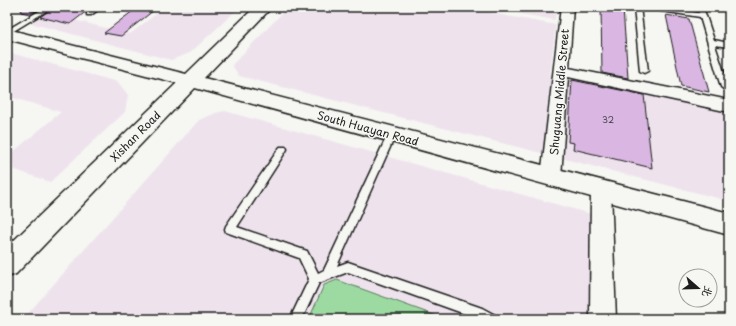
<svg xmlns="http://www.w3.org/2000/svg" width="736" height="326" font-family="'Playpen Sans','LXGW WenKai TC',sans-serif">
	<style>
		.built { fill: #eee3ed }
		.green { fill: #9ddaa2; stroke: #5c7b5f }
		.building { fill: #dab7e2; stroke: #1c1c1c }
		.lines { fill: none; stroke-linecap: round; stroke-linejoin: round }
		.service-casing { stroke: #1c1c1c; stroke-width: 3 }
		.minor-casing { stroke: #1c1c1c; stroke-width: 3 }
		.tertiary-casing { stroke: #1c1c1c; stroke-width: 3 }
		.service { fill: #f6f6f2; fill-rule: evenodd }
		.minor { fill: #f6f6f2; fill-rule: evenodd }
		.tertiary { fill: #f6f6f2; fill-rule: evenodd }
		.labels { text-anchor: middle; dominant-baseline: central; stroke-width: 3; stroke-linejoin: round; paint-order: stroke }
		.number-label { font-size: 9px; fill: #4c434e }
		.street-label { font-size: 11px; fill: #1c1c1c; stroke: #f6f6f2 }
	</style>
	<rect width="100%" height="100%" fill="#f6f6f2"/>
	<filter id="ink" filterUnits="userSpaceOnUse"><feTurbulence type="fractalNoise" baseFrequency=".025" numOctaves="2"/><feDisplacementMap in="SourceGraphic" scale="8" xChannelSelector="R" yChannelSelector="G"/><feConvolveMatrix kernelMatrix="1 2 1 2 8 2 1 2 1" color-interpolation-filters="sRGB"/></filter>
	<g filter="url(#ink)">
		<!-- built -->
		<g class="built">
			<path d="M165,7H240L190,53L171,60L30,23L46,13L130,34Z"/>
			<path d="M288,7H480L486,12L556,25L550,75L729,112V201L239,76L232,65Z"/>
			<path d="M481,7H557L555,20Z"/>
			<path d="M7,52L118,82L128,95L125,112L50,182L7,167V157L61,112L7,96Z"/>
			<path d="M225,111L591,214L590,319H23L199,120L216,113Z"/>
		</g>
		<!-- green -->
		<path class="green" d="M337,280L445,319H309L324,285Z"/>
		<!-- building -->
		<g class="building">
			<path d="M22,7H43L30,14L21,12Z"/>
			<path d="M54,7H92L70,24L40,17Z"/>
			<path d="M138,7H158L121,36L104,33Z"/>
			<path d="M601,7L623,9L628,78L602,73Z"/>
			<path d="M666,15L689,19L709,92L681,86Z"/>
			<path d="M572,80L644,95L652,168L573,149L574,143L568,142Z"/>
		</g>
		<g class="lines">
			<defs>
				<g id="service">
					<path d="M46,7H53L7,35V30Z"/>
					<path d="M95,7H102L91,15H87V13Z"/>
					<path d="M634,7H640L648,71L644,73L640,71Z"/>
					<path d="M646,7H660L699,13L697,7H703L714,40L729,43V47L715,45L729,87L728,89L725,90L721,87L700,17L649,9Z"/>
					<path d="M392,131L396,134L337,266L348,262L482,308L495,315L497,319H479L348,272L319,283L302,319H290L309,279L299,258L226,232L225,229L226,226L280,147H286L287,149L286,151L237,227L307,251L318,273L324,270L388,134Z"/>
				</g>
				<g id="minor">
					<path d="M561,7H573L569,68L729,100V112L568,77L561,177L558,183L551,185L544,183L541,177Z"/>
					<path d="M601,182L608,184L611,190L616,319H590L591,190L594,184Z"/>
				</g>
				<path id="tertiary" d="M255,7H272L204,78L729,213V235L195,88L16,274L7,277V247L177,83L7,39V29L186,74Z"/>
			</defs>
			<!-- service casing -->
			<use href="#service" class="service-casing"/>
			<!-- minor casing -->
			<use href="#minor" class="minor-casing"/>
			<!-- tertiary casing -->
			<use href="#tertiary" class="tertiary-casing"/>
			<!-- service -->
			<use href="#service" class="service"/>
			<!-- minor -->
			<use href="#minor" class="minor"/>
			<!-- tertiary -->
			<use href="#tertiary" class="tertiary"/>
		</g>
	</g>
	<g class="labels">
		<!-- number labels -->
		<g class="number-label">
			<text x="608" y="119">32</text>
		</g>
		<!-- street labels -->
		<g class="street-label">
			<text transform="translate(559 92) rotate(-85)">Shuguang Middle Street</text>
			<text transform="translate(368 128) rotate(15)">South Huayan Road</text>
			<text transform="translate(135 136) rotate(-45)">Xishan Road</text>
		</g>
	</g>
	<!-- margin -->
	<rect width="736" height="326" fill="none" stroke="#f6f6f2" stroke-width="24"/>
	<rect x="12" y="12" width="712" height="302" fill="none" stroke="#1c1c1c" stroke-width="1.5" filter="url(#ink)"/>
	<!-- north arrow -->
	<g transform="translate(698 288) rotate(110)"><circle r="19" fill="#f6f6f2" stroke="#9f9f9c"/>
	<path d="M0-3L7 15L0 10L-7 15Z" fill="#1c1c1c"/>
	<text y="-6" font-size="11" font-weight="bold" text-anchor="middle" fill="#1c1c1c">北</text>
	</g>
</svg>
